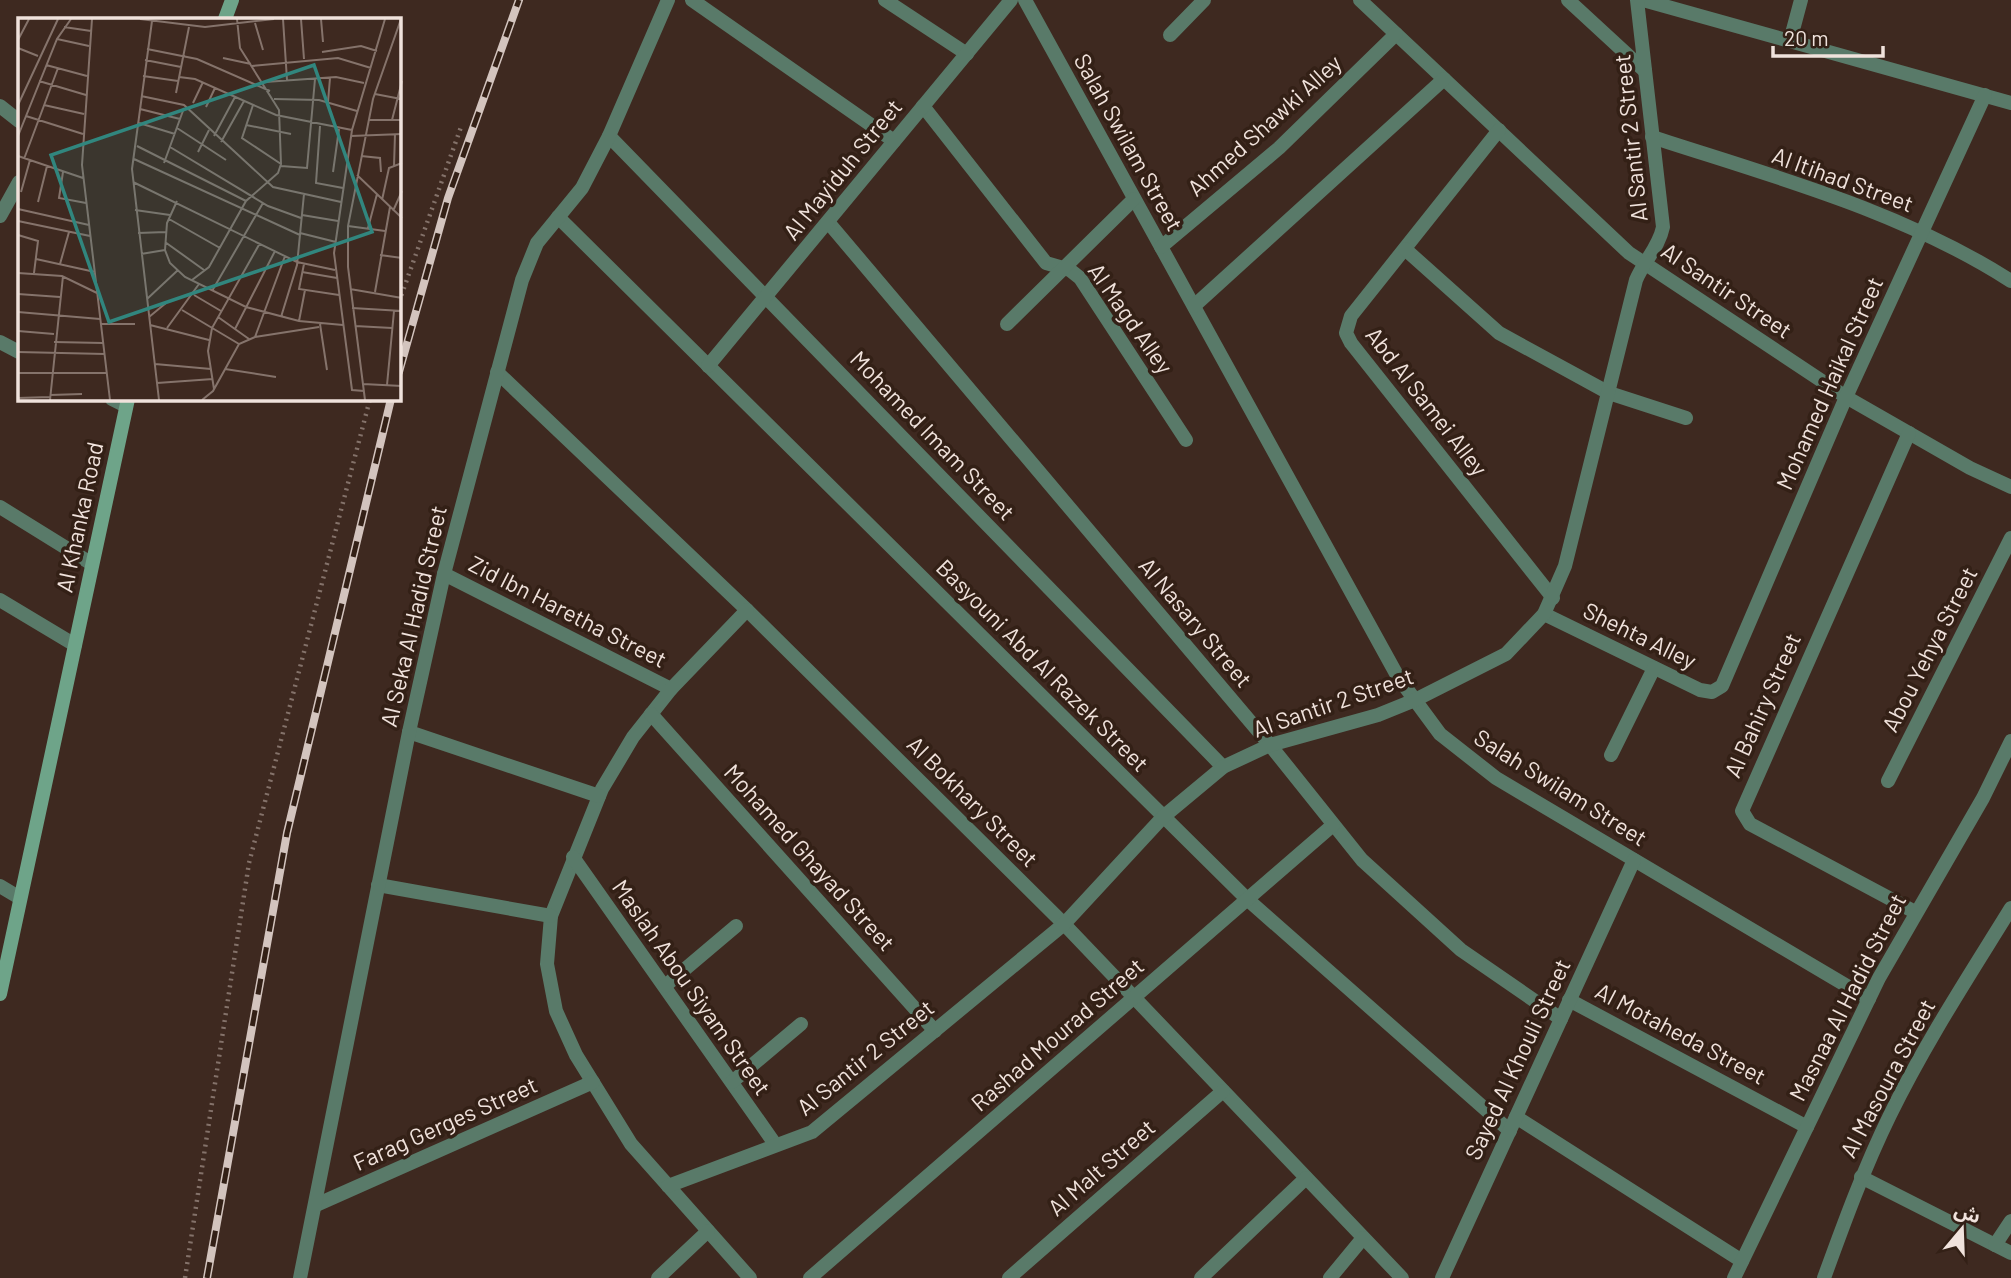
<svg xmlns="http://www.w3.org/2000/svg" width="2011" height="1278" font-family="Barlow,'Noto Sans Arabic',sans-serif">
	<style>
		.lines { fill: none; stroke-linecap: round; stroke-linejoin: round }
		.path { stroke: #84726a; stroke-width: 4.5; stroke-dasharray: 2 5; stroke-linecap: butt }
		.street { stroke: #597a69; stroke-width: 14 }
		.secondary { stroke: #6ea489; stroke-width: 14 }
		.rail-casing { stroke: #d3c4be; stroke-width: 8 }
		.rail { stroke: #332016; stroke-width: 5; stroke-dasharray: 16; stroke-linecap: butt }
		.labels { text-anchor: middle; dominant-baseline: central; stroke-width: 7; stroke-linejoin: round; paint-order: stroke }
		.street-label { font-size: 23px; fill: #f0e2dc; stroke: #332016 }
		.inset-road { fill: none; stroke: #85736b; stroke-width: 2 }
		.view { fill: #31867e; fill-opacity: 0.15; stroke: #31867e; stroke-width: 3.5 }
		.inset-edge { fill: none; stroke: #f0e2dc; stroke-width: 3.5 }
	</style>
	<rect width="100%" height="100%" fill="#3e2920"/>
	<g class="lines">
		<!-- path -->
		<g class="path">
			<path d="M399,302L461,127"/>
			<path d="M185,1278L249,863L370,399"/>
		</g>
		<!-- street -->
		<g class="street">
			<path d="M692,0L894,141"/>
			<path d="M885,0L967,54"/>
			<path d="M1025,0L1398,677L1440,734L1496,778L1869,999"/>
			<path d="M1360,0L1629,253L1846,397L1970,468L2011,487"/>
			<path d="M1568,0L1645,71"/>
			<path d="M1643,0L2011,103"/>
			<path d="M1170,35L1204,0"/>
			<path d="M1790,41L1801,0"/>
			<path d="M0,106L19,121"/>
			<path d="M923,106L1046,263L1070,270L1080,278L1186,440"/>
			<path d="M1499,130L1351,316L1346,333L1351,343L1553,598"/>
			<path d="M609,136L1223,767"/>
			<path d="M1652,137C1775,177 1902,211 2011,281"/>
			<path d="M0,216L19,182"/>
			<path d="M558,217L1247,899L1510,1131"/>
			<path d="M828,222L1270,745L1362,860L1461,950L1561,1019"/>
			<path d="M1161,247L1279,148L1396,34"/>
			<path d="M1405,249L1499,333L1609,393L1686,418"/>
			<path d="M1194,306L1444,79"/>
			<path d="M1007,324L1134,199"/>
			<path d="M0,342L19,352"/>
			<path d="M708,366L1011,0"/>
			<path d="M497,372L747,610L1064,924L1402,1278"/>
			<path d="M112,399L126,406"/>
			<path d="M1909,433L1742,811L1750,824L1915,912"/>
			<path d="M0,507L92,564"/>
			<path d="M444,574L671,689"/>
			<path d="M0,600L75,645"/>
			<path d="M747,610L671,689L633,737L602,789L551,916L547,964L556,1011L576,1055L631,1144L750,1278"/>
			<path d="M1544,614L1700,690L1712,692L1722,686L1846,397L1985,95"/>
			<path d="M651,714L935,1031"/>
			<path d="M409,732L599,796"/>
			<path d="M1611,755L1654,668"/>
			<path d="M1888,781L2011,538"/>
			<path d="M573,857L775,1144"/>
			<path d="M378,885L551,916"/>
			<path d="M0,886L20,898"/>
			<path d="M665,986L736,926"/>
			<path d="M1569,1000L1807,1127"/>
			<path d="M732,1082L801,1024"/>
			<path d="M1516,1117L1742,1261"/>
			<path d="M1861,1177L2011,1253"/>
			<path d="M668,1186L812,1132L1064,924L1163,817L1223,767L1270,745L1378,715L1415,700L1506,654L1544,614L1565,566L1636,280C1644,261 1659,247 1663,227L1637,0"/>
			<path d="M316,1205L593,1082"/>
			<path d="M1995,1245L2011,1221"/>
			<path d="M300,1278L409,732L444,574L522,280L537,243L582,188L609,136L668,0"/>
			<path d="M658,1278L708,1231"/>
			<path d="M810,1278L1333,825"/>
			<path d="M1009,1278L1223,1091"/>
			<path d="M1201,1278L1306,1178"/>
			<path d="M1330,1278L1363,1238"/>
			<path d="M1442,1278L1634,860"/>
			<path d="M1734,1278L1879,978L1983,798L2011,741"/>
			<path d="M1824,1278C1844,1223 1864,1168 1890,1115C1925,1043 1969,976 2011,908"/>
		</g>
		<!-- secondary -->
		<g class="secondary">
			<path d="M225,19L232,0"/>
			<path d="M0,994L128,399"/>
		</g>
		<defs>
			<g id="rail">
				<path d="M399,372L448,198L519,0"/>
				<path d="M207,1278L287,833L391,399"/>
			</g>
		</defs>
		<!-- rail casing -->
		<use href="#rail" class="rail-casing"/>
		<!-- rail -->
		<use href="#rail" class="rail"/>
	</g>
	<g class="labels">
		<!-- street labels -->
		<g class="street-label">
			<text transform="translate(1264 125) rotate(-42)">Ahmed Shawki Alley</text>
			<text transform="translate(1630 138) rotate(-96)">Al Santir 2 Street</text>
			<text transform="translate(1129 142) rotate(61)">Salah Swilam Street</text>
			<text transform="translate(842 169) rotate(-51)">Al Mayiduh Street</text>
			<text transform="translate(1843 179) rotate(20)">Al Itihad Street</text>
			<text transform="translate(1727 290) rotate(34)">Al Santir Street</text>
			<text transform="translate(1131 318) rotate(55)">Al Magd Alley</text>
			<text transform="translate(1829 383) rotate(-66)">Mohamed Haikal Street</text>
			<text transform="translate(1427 401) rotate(52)">Abd Al Samei Alley</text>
			<text transform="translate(933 435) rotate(46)">Mohamed Imam Street</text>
			<text transform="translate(79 517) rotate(-78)">Al Khanka Road</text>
			<text transform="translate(568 611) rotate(27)">Zid Ibn Haretha Street</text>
			<text transform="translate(413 616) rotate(-77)">Al Seka Al Hadid Street</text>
			<text transform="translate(1196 622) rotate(50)">Al Nasary Street</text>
			<text transform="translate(1640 635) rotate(26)">Shehta Alley</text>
			<text transform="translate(1929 649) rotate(-63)">Abou Yehya Street</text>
			<text transform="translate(1043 665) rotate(45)">Basyouni Abd Al Razek Street</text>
			<text transform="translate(1333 702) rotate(-19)">Al Santir 2 Street</text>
			<text transform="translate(1762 705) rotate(-66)">Al Bahiry Street</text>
			<text transform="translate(1561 787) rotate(32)">Salah Swilam Street</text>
			<text transform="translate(973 801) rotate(45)">Al Bokhary Street</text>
			<text transform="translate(810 857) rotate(48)">Mohamed Ghayad Street</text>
			<text transform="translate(692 987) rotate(55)">Maslah Abou Siyam Street</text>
			<text transform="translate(1847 997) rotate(-63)">Masnaa Al Hadid Street</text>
			<text transform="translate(1681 1033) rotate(28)">Al Motaheda Street</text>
			<text transform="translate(1057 1034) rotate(-41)">Rashad Mourad Street</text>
			<text transform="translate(865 1057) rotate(-39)">Al Santir 2 Street</text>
			<text transform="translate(1517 1059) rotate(-65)">Sayed Al Khouli Street</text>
			<text transform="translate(1887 1078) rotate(-62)">Al Masoura Street</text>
			<text transform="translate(445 1123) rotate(-24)">Farag Gerges Street</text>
			<text transform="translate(1101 1167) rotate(-41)">Al Malt Street</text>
		</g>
	</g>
	<!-- overview -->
	<g transform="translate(18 18)">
		<rect width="383" height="383" fill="#3e2920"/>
		<path class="inset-road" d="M74,1L64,147L92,382M122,1L187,9L256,1M265,1L269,62M283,1L286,41M303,1L305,24M134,3L114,151L141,382M237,5L245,32M46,9L73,13M39,21L71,28M0,22L11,1M0,30L20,38M129,31L179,41L252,73M304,34L343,28L359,33M205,40L233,46M127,42L163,49M28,47L69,58M234,48L320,40L353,50M125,58L160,63M161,59L177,61L258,97L334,112M21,63L68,77M247,64L318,59L346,65M158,75L171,9M357,76L383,81M123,78L166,87L255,169L323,184M256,81L301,82L339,93M310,84L312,60M175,85L185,64M0,87L40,1M26,87L66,96M235,87L224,120L263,146M188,89L197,70M122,91L162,101M8,98L65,116M351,102H384M374,102L384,63M121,105L157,116M228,107L273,116M302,108L298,165L325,170M159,110L208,142M0,118L39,21L53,1M196,118L217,79M333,118L384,116M203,124L226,83M119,128L228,183M152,129L250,188L283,200M180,134L191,112M0,138L65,160M343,138L362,140L363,154M6,141L40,50M116,141L282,217M146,145L166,90M263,148L289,150L297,61M376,148L377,116M45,154L41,180L68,185M315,154L321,111M339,157L384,200M115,164L279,244L317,252M3,174L12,142M364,182L371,150L384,145M159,183L149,205L147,232L152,245L167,259L228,289L281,303L325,307M20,184L29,148M0,191L71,207M117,192L152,197M375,193L384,173M284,197L320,203M151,201L202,230M0,203L72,218M330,208L367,213M350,210L359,176M120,215L148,214M282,215L318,224M0,217L20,223L16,255M147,224L186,252M123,236L147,232M362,237L384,240M18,241L77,254M42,246L51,214M286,246L281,271L321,277M284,254L319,260M0,255L44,258L79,275M174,262L191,249L228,183L260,155L263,146L261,92L222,30L219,1M332,271L384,280M194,273L245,185M357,274L372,189M0,276L42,279M176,277L203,293M129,281L160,252M334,290L384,293M164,292L221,326M0,294L82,301M131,299L148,285M200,299L231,321M263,299L279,247L286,176M281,303L287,272M83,306H117M302,306L309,352M132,307L191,322M337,308L374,310M149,310L181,266M217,311L257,233M0,313L36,316M237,319L267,238M36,324L85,325M0,334L87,336M137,346L193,351M207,351L258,359M0,355H89M139,365L195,361M345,366L384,368M369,367L376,293M196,371L190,333L194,310L242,225M346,373L334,372L316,235L334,112L367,1M32,377L64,376M0,380L32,379M32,382L45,258M184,382L195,373L221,326L237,319L301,309M347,382L330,249V208L355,81L383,1"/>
		<path class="view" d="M296,47L354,214L91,304L33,137Z"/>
		<rect width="383" height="383" class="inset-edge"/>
	</g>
	<!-- north arrow -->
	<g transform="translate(1962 1229) rotate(19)" stroke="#332016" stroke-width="5" paint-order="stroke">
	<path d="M0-5L12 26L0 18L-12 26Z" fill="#f0e2dc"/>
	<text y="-10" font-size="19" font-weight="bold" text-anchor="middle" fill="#f0e2dc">ش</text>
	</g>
	<!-- scale -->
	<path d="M1773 46v10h110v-10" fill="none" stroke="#f0e2dc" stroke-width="3.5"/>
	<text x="1784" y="46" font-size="21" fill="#f0e2dc" stroke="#332016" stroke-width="5" paint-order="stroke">20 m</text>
</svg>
